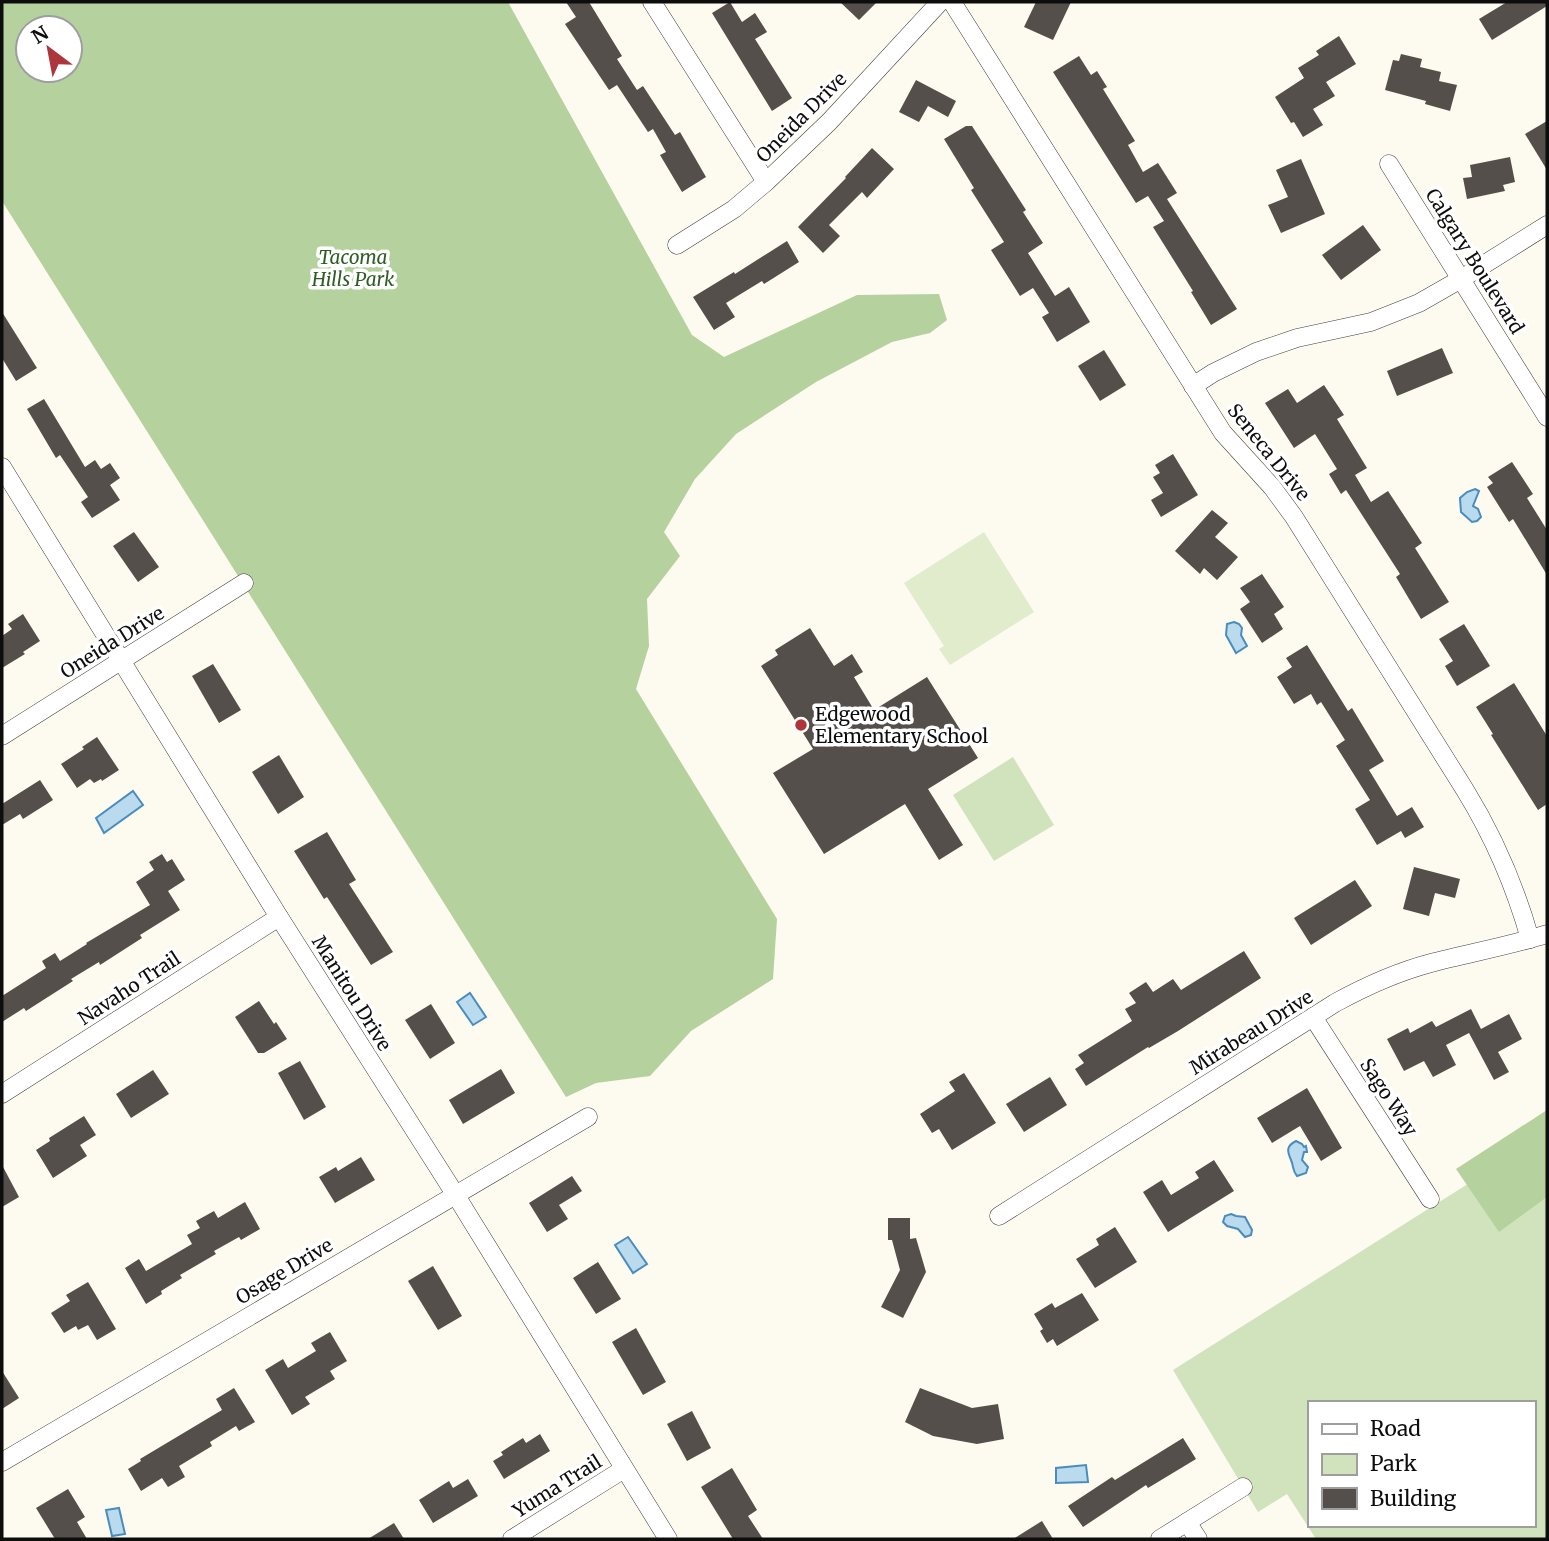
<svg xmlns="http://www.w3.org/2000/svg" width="1549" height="1541" font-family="Merriweather,serif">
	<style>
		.green { fill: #d0e3bd; fill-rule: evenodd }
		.forest { fill: #b5d29e; fill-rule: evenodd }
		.pitch { fill: #e1eccd }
		.water { fill: #badaee; stroke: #4a8dbc; stroke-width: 2 }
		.building { fill: #544f4b }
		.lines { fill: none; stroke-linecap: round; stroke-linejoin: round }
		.minor-casing { stroke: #404040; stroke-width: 19 }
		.minor { stroke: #fff; stroke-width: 18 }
		.poi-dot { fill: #ac363b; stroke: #fff; stroke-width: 2.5 }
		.labels { text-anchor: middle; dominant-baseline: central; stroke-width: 7; stroke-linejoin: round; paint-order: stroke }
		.street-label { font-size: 19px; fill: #0d0d0d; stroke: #fff }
		.park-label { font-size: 19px; font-style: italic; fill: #305d26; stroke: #fff }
		.poi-label { font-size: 19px; fill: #0d0d0d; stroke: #fff; text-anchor: start }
	</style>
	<rect width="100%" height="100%" fill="#fdfaef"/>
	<!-- green -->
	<g class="green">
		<path d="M1013,757L1054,825L994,861L953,795Z"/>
		<path d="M1547,1134V1539H1316L1287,1494L1258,1512L1173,1370ZM1309,1403H1533V1525H1309Z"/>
	</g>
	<!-- forest -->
	<g class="forest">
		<path d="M2,2H508L692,335L724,357L857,295L939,294L947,320L930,333L892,342L816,382L736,434L695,479L664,532L680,556L647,599L649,646L636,689L777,919L773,979L691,1031L650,1076L596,1083L566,1097L2,201ZM28,28H70V70H28Z"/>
		<path d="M1547,1110V1197L1499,1232L1456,1169Z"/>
	</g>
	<!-- pitch -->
	<path class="pitch" d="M984,532L1034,612L950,665L939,649L944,646L904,583Z"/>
	<!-- water -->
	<g class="water">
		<path d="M1475,489L1479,491L1473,506L1478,509L1481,517L1477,521L1472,522L1461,512L1460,498L1467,492Z"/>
		<path d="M1234,622L1239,624L1242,628L1241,635L1247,646L1236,653L1226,635L1227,624Z"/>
		<path d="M133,791L143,805L104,833L96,818Z"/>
		<path d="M470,993L486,1017L473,1025L457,1002Z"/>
		<path d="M1296,1141L1302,1144L1304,1147L1306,1146L1307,1152H1304L1302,1160L1308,1167L1306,1173L1297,1176C1292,1170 1294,1167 1291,1160C1287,1151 1286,1146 1296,1141Z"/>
		<path d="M1231,1214L1236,1216L1245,1217L1252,1230L1251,1235L1245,1237L1238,1229L1227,1226L1223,1222L1225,1216Z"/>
		<path d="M628,1237L647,1264L633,1273L615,1245Z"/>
		<path d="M1086,1465L1088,1482L1056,1483V1468Z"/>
		<path d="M119,1508L125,1534L112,1536L106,1510Z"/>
	</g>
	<!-- building -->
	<g class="building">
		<path d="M566,2H589L622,56L617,59L637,90L643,86L675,135L680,132L706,177L682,192L660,155L666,152L653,129L648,132L617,85L609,90L565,24L576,17Z"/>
		<path d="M730,2L742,22L755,13L767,32L755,39L792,98L772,111L712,13Z"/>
		<path d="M840,2H877L859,20Z"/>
		<path d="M1036,2H1071L1053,40L1024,27Z"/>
		<path d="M1507,2H1547V6L1492,40L1479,19Z"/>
		<path d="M1339,36L1356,64L1326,82L1335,96L1313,109L1323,125L1303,137L1294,122L1291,123L1275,97L1304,78L1298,68L1319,55L1316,51Z"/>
		<path d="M1401,54L1422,59L1420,67L1441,72L1439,81L1457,85L1450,111L1425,104L1426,101L1385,90L1393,60L1399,61Z"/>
		<path d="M1079,56L1091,75L1097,71L1107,87L1103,89L1135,141L1128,145L1143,172L1158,163L1177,193L1167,199L1237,309L1211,325L1191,292L1193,291L1153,227L1164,221L1148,196L1136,203L1053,72Z"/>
		<path d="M916,80L956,101L948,117L928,106L919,122L899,112Z"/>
		<path d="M1547,121V170L1525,134Z"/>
		<path d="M966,126H972L1026,210L1023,212L1043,243L1028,253L1055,296L1069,287L1090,322L1057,342L1042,317L1049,313L1033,288L1020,296L991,250L1004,242L971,190L974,188L944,139Z"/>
		<path d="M872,148L894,169L867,198L862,192L829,225L840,236L823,253L798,227L846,178L845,177Z"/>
		<path d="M1510,157L1515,182L1503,185L1505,191L1467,199L1463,178L1472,177L1470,165Z"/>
		<path d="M1301,159L1325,214L1281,233L1268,205L1288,197L1276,170Z"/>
		<path d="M1363,225L1381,250L1341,280L1322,255Z"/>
		<path d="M787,241L799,262L764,284L762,281L726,303L735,317L714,330L693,297L734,272L735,274Z"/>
		<path d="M2,312L37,368L16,381L2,358Z"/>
		<path d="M1442,348L1453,373L1397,396L1387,371Z"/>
		<path d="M1104,350L1126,385L1100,401L1078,366Z"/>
		<path d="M1324,385L1344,415L1337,419L1367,468L1355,475L1371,502L1388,491L1422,543L1415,548L1449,602L1421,619L1396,577L1400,574L1346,490L1341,494L1329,474L1337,469L1315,434L1294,448L1265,403L1288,389L1297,403Z"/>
		<path d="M44,399L85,467L95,460L101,469L110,463L120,478L110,485L120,500L92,518L81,502L88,497L60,455L56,458L27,409Z"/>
		<path d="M1173,454L1198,495L1161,517L1151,500L1163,493L1153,477L1160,473L1155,465Z"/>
		<path d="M1512,462L1533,494L1527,498L1547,530V575L1513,519L1509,522L1487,487L1493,483L1488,477Z"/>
		<path d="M1212,510L1228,523L1215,537L1238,557L1217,580L1204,568L1200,574L1175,551Z"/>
		<path d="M134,532L159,567L138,582L113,546Z"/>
		<path d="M1262,574L1284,607L1274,614L1283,629L1262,643L1240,609L1250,602L1240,588Z"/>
		<path d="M23,614L40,641L23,652L25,654L2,668V636L12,629L8,624Z"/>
		<path d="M1464,624L1490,666L1457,686L1445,666L1453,661L1439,639Z"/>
		<path d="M810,628L834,666L852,654L863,672L854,677L874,710L927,677L978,758L928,789L963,845L939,860L905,804L824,854L773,773L813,749L761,666L778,655L775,650Z"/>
		<path d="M1307,645L1348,711L1352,708L1384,761L1369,770L1397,816L1412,807L1424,827L1405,838L1401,831L1377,845L1355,809L1370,800L1336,746L1345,740L1321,702L1317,705L1311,694L1294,704L1277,677L1292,667L1286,658Z"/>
		<path d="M213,664L241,710L219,723L192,676Z"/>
		<path d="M1514,683L1547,736V804L1538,810L1491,735L1493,734L1476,707Z"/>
		<path d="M97,737L119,770L102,781L101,779L94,783L90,779L77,788L61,764L84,749L82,747Z"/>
		<path d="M279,755L304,797L278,814L252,772Z"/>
		<path d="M40,780L53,800L23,819L20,814L2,825V804Z"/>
		<path d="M327,832L356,880L349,884L393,952L371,965L327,897L324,899L294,851Z"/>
		<path d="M162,854L167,862L172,859L185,880L168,891L180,910L140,935L142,938L100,965L99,962L71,979L73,981L26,1011L24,1008L2,1022V996L46,968L42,961L55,953L60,961L87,944L86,943L150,905L136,882L154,870L149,862Z"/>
		<path d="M1414,867L1460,879L1455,898L1435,893L1429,916L1403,909Z"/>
		<path d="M1355,880L1372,906L1311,945L1294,918Z"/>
		<path d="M1244,951L1261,978L1178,1031L1149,1048L1148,1047L1086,1086L1075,1069L1084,1063L1078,1055L1132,1021L1125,1009L1136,1003L1129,993L1146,982L1153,992L1173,979L1181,990Z"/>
		<path d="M259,1001L274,1024L276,1022L287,1039L264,1053H258L235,1017Z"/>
		<path d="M431,1004L455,1043L430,1059L405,1020Z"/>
		<path d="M1471,1009L1481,1029L1509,1014L1522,1039L1498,1052L1509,1072L1494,1080L1469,1033L1446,1045L1456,1065L1433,1077L1424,1061L1404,1071L1387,1039L1408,1028L1410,1033L1432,1021L1436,1027Z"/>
		<path d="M300,1061L326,1107L304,1120L278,1073Z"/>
		<path d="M501,1069L515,1093L463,1124L449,1100Z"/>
		<path d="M153,1070L169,1094L131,1118L116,1094Z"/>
		<path d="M964,1073L996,1123L952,1150L939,1129L932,1133L920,1114L955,1091L949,1082Z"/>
		<path d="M1050,1077L1067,1105L1024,1132L1006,1104Z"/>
		<path d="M1307,1088L1342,1148L1321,1161L1300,1126L1272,1143L1257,1118Z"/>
		<path d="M84,1116L96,1135L80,1145L87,1156L53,1178L36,1150L50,1141L49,1138Z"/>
		<path d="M361,1157L375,1180L335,1203L319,1177L336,1167L338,1171Z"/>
		<path d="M1214,1160L1234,1191L1168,1232L1143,1192L1162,1180L1171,1195L1199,1178L1195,1172Z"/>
		<path d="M2,1165L19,1197L2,1207Z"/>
		<path d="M572,1176L582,1191L559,1205L568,1219L547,1232L529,1203Z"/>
		<path d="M245,1202L260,1229L241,1240L239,1237L214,1251L216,1254L180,1275L182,1278L161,1291L162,1294L146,1304L125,1268L139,1259L146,1271L192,1244L187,1235L200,1228L196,1221L214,1211L218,1218Z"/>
		<path d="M888,1218H910V1239L916,1238L926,1272L903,1318L881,1307L900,1270L892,1240H888Z"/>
		<path d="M1115,1227L1137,1262L1095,1288L1076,1259L1099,1245L1096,1239Z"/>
		<path d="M598,1262L621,1299L596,1314L573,1278Z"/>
		<path d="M433,1266L462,1316L438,1330L408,1281Z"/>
		<path d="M88,1282L116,1329L97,1340L88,1325L78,1330L76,1326L64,1333L51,1313L70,1301L66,1295Z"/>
		<path d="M1082,1293L1099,1320L1057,1346L1053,1339L1047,1343L1040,1331L1043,1329L1034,1314L1052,1303L1055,1308Z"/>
		<path d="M636,1328L666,1382L643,1395L612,1342Z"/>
		<path d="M330,1332L347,1361L330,1371L335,1379L305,1397L310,1404L292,1415L265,1370L283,1359L288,1368L316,1351L311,1343Z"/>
		<path d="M2,1371L19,1398L2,1409Z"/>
		<path d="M234,1388L255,1422L239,1431L236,1426L210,1442L212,1446L179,1466L185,1477L168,1487L162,1478L141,1491L128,1469L141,1461L140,1459L222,1410L216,1399Z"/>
		<path d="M920,1388L972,1408L998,1404L1004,1439L977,1444L933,1436L905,1422Z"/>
		<path d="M692,1411L711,1448L687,1461L667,1424Z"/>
		<path d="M540,1434L550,1451L504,1479L493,1461L503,1455L501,1452L523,1438L526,1443Z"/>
		<path d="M1183,1438L1196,1459L1148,1488L1146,1485L1083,1527L1068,1506L1112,1477L1115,1480Z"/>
		<path d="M732,1468L757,1510L748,1516L763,1539H733L701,1487Z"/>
		<path d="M468,1479L478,1496L433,1523L419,1500L449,1481L453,1488Z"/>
		<path d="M68,1489L85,1517L77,1522L87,1539H55L36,1508Z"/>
		<path d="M1042,1521L1053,1539H1013Z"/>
		<path d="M394,1523L404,1539H368Z"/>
	</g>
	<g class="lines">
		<defs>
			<g id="minor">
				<path d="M652,2L766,182"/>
				<path d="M952,2L1223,433L1272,487L1294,517L1465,790C1494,837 1515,886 1530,939"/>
				<path d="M1389,164L1547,417"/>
				<path d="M677,245L734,209L766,182L829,122L940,2"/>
				<path d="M1193,386L1213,373L1256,352L1297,338L1371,322L1419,303L1461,279L1547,225"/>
				<path d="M2,467L279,917L455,1194L668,1539"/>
				<path d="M2,736L244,583"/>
				<path d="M1313,1017L1430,1199"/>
				<path d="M2,1094L279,917"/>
				<path d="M999,1216L1335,1003C1366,986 1397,972 1431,963C1469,953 1509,946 1547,934"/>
				<path d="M2,1462L588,1117"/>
				<path d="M1187,1522L1198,1539"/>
				<path d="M512,1539L624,1469"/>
				<path d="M1160,1539L1243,1487"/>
			</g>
		</defs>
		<!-- minor casing -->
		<use href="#minor" class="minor-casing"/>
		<!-- minor -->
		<use href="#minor" class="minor"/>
	</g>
	<!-- markers -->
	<circle class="poi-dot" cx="801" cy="725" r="7"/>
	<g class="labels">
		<!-- street labels -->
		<g class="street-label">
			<text transform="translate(801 117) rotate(-45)">Oneida Drive</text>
			<text transform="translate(1475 261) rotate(58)">Calgary Boulevard</text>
			<text transform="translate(1269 452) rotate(51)">Seneca Drive</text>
			<text transform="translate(112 642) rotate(-32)">Oneida Drive</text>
			<text transform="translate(129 988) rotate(-33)">Navaho Trail</text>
			<text transform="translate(352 993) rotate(58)">Manitou Drive</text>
			<text transform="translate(1251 1032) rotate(-32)">Mirabeau Drive</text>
			<text transform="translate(1389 1097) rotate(57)">Sago Way</text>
			<text transform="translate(284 1271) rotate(-31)">Osage Drive</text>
			<text transform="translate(557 1486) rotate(-32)">Yuma Trail</text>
		</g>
		<!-- park labels -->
		<g class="park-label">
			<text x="353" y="257">Tacoma<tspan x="353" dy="22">Hills Park</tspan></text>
		</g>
		<!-- poi labels -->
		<g class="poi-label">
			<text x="815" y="714">Edgewood<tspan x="815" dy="22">Elementary School</tspan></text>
		</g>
	</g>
	<!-- border -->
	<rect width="1549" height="1541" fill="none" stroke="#0d0d0d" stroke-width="7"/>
	<!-- legend -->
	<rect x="1308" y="1401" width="228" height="126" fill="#ffffff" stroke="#9e9e9e" stroke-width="2"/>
	<rect x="1322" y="1424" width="35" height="10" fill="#ffffff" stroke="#9e9e9e" stroke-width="2"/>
	<text x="1370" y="1436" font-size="21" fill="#0d0d0d">Road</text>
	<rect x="1322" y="1454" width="35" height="21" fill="#d0e3bd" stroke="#9e9e9e" stroke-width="2"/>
	<text x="1370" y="1471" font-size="21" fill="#0d0d0d">Park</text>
	<rect x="1322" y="1488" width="35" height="21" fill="#544f4b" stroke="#9e9e9e" stroke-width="2"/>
	<text x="1370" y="1506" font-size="21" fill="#0d0d0d">Building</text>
	<!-- north arrow -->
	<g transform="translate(49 49) rotate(328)"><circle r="33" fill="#ffffff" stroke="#9e9e9e" stroke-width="2"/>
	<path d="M0-5L12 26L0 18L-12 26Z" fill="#ac363b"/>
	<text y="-10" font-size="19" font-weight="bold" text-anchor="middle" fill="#0d0d0d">N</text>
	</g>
</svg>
